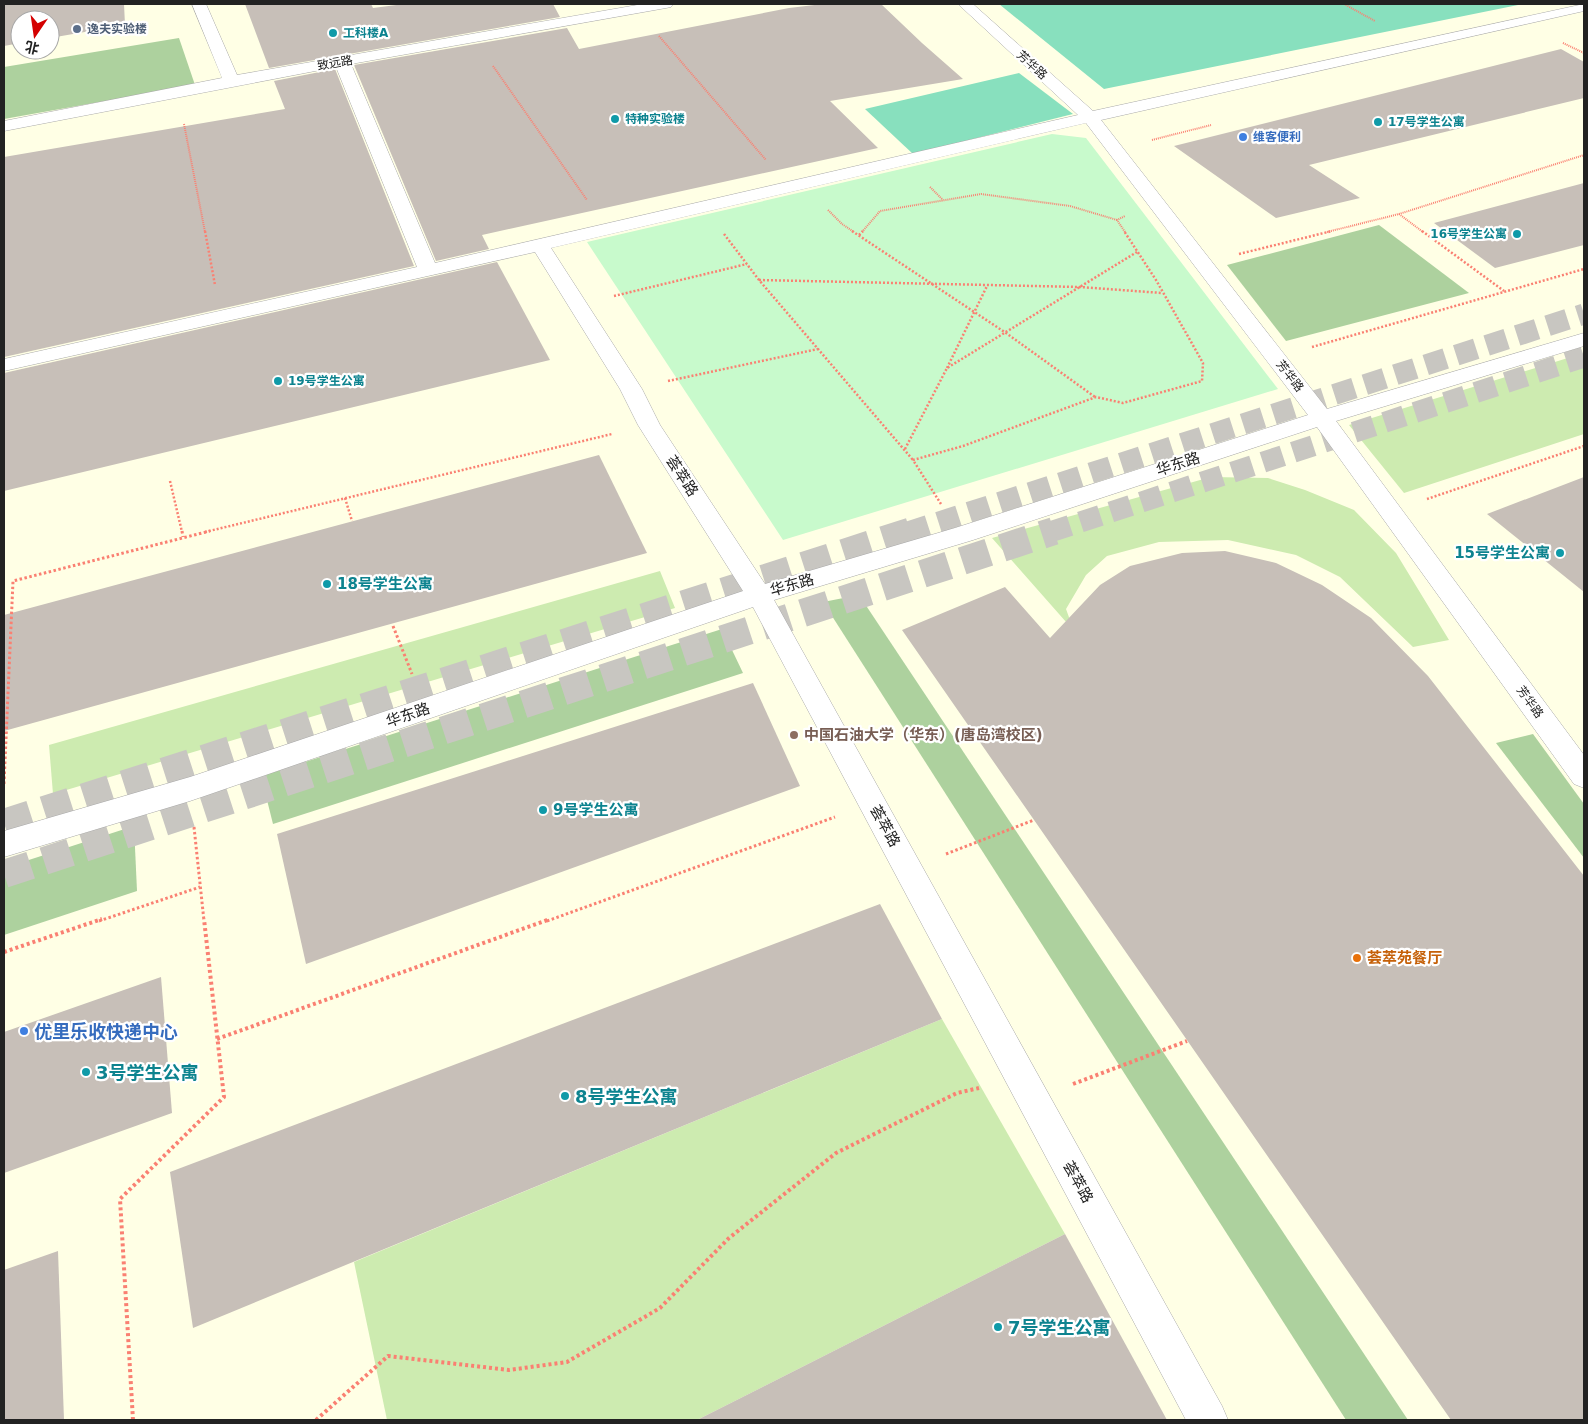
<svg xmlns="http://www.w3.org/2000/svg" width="1588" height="1424" font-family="'DejaVu Sans','Noto Sans SC',sans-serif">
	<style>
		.education { fill: #ffffe5; fill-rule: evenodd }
		.grass { fill: #cdebb0 }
		.forest { fill: #add19e }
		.park { fill: #c8facc }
		.pitch { fill: #88e0be }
		.building { fill: #c7bfb8 }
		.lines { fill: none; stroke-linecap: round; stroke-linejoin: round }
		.major-tunnel-far1 { stroke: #c8c6c1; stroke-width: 21; stroke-dasharray: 21 11; stroke-linecap: butt }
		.major-tunnel { stroke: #c8c6c1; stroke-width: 28; stroke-dasharray: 28 14; stroke-linecap: butt }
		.minor-casing { stroke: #a9a9a9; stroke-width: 1 }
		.path-far3 { stroke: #fa8072; stroke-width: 2; stroke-dasharray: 1 1; stroke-linecap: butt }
		.path-far2 { stroke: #fa8072; stroke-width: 2.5; stroke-dasharray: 2 2; stroke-linecap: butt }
		.path-far1 { stroke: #fa8072; stroke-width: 3; stroke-dasharray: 2.5 2.5; stroke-linecap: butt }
		.path { stroke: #fa8072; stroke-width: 4; stroke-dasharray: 3 3; stroke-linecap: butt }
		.minor { fill: #fff; fill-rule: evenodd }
		.service-dot { fill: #5c6f8a; stroke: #fff; stroke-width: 2 }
		.culture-dot { fill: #0f9aa8; stroke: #fff; stroke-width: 2 }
		.shop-dot { fill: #3f7fe0; stroke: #fff; stroke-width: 2 }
		.education-dot { fill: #8d6e63; stroke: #fff; stroke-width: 2 }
		.food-dot { fill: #e8710a; stroke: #fff; stroke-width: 2 }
		.labels { text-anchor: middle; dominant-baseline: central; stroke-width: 4.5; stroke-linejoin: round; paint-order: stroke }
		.far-service-label { font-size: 12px; font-weight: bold; fill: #4e5e75; stroke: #fff; text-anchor: start }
		.far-culture-label { font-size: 12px; font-weight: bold; fill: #0d838f; stroke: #fff; text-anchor: start }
		.far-street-label { font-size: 12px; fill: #222; stroke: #fff }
		.far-shop-label { font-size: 12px; font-weight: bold; fill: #366cbe; stroke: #fff; text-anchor: start }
		.street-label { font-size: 15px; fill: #222; stroke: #fff }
		.culture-label { font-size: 15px; font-weight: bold; fill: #0d838f; stroke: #fff; text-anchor: start }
		.education-label { font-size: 15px; font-weight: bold; fill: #785e54; stroke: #fff; text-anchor: start }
		.food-label { font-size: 15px; font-weight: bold; fill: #c56008; stroke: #fff; text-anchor: start }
		.near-shop-label { font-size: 18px; font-weight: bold; fill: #366cbe; stroke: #fff; text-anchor: start }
		.near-culture-label { font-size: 18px; font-weight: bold; fill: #0d838f; stroke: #fff; text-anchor: start }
	</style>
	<rect width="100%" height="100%" fill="#f2efe9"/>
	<!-- education -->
	<path class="education" d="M4,4H1584V1420H4ZM20,20H50V50H20Z"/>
	<!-- grass -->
	<g class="grass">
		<path d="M1584,353V434L1404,493L1349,425Z"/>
		<path d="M1211,477L1268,478L1305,490L1354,510L1396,553L1449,640L1413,647L1340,577L1296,555L1228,540L1159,542L1107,556L1086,575L1066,609L1074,631L992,538Z"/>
		<path d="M660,571L675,608L53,794L49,745Z"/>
		<path d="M942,1019L1065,1234L697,1420H387L354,1262Z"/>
	</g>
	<!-- forest -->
	<g class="forest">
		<path d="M179,38L195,85L4,119V67Z"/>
		<path d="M1379,225L1469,293L1286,341L1227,265Z"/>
		<path d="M859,595L1408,1420H1346L823,602Z"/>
		<path d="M722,629L743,673L273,824L261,776Z"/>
		<path d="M1533,734L1584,804V858L1496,743Z"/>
		<path d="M134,826L137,891L4,935V868Z"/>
	</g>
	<!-- park -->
	<path class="park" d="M1052,134L1086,138L1278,389L783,540L587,242Z"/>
	<!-- pitch -->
	<g class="pitch">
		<path d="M999,4H1523L1104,89Z"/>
		<path d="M1019,73L1073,114L913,154L865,109Z"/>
	</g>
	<!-- building -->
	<g class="building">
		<path d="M4,4H124L125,25L50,38V20H20V43L4,46Z"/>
		<path d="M245,4H371L373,8L404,4H553L560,17L269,68Z"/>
		<path d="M823,4H881L922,43L963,79L830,101L878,148L482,235L489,249L436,261L354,65L567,28L579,49L789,8Z"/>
		<path d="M1561,49L1584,62V98L1309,165L1360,198L1276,218L1174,146Z"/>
		<path d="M335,69L414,266L4,357V157L285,109L274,81Z"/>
		<path d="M1584,183V245L1495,268L1434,223Z"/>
		<path d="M497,262L550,360L4,491V373Z"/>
		<path d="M599,455L647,553L4,731V615Z"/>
		<path d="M1584,477V592L1487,514Z"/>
		<path d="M1225,551L1276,563L1322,585L1371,618L1428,676L1584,876V1420H1451L902,630L1005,587L1050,638L1100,585L1130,566L1182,553Z"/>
		<path d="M753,683L800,786L306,964L277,834Z"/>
		<path d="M880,904L942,1019L193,1328L170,1172Z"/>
		<path d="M161,977L172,1113L4,1173V1032Z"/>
		<path d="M1065,1234L1167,1420H697Z"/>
		<path d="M58,1251L64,1420H4V1270Z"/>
	</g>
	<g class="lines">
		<!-- major-tunnel-far1 -->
		<g class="major-tunnel-far1">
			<path d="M908,532L1584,314"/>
			<path d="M1050,532L1584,357"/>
		</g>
		<!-- major-tunnel -->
		<g class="major-tunnel">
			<path d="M4,823L912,531"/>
			<path d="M4,874L1054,531"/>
		</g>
		<defs>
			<path id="minor" d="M192,4H206L237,75L643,4H673L671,7L666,8L351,64L435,263L1078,115L958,4H973L1093,111L1584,4V11L1101,120L1327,409L1584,333V346L1336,421L1584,755V788L1574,784L1317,427L973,540L774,600L1222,1406L1228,1420H1186L753,607L190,801L4,857V831L190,777L743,591L638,425L620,389L535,252L4,371V359L417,267L336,67L4,131V121L222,78ZM1086,123L1308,415L955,528L765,584L660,425L642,389L551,248Z"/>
		</defs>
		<!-- minor casing -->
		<use href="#minor" class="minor-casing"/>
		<!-- path-far3 -->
		<g class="path-far3">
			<path d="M1344,4L1375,21"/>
			<path d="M659,36L766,160"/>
			<path d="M1563,43L1584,53"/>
			<path d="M493,66L587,200"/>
			<path d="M184,124L205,232"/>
			<path d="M1152,140L1211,125"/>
			<path d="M930,187L943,200"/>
			<path d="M828,210L842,224L854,232"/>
			<path d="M1399,214L1423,232"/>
			<path d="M862,232L880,211L981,194L1070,206L1117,220"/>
			<path d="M1125,232L1117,220L1125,216"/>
			<path d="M1327,232L1399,214L1584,155"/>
		</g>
		<!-- path-far2 -->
		<g class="path-far2">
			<path d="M205,231L215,285"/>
			<path d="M852,231L1006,333L1095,397"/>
			<path d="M1422,231L1504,291"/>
			<path d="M724,234L759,280L913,460"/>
			<path d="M859,235L863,231"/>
			<path d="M1239,254L1332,231"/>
			<path d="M759,280L1080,287L1162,293"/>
			<path d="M614,296L747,264"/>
			<path d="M1312,347L1584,269"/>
			<path d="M947,368L987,286"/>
			<path d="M668,381L818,349"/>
			<path d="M905,449L947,368L1137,252"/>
			<path d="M170,481L182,532"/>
			<path d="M345,498L352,521"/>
			<path d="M1427,499L1584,446"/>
			<path d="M941,504L913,460L963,446L1096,397L1123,403L1202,381L1203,363L1156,280L1124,231"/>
			<path d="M205,532L612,434"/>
		</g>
		<!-- path-far1 -->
		<g class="path-far1">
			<path d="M182,531L183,537"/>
			<path d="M393,626L412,674"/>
			<path d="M4,784L13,581L210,531"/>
			<path d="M194,827L204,921"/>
			<path d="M946,854L1034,820"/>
			<path d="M99,921L200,887"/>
			<path d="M547,921L835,817"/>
		</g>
		<!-- path -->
		<g class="path">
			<path d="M4,952L102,919"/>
			<path d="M217,1039L550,919"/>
			<path d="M1073,1084L1187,1041"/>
			<path d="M133,1420L120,1199L224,1097L204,919"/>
			<path d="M316,1420L388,1356L509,1370L567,1362L660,1308L729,1238L836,1153L957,1093L979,1088"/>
		</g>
		<!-- minor -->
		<use href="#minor" class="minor"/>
	</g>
	<!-- markers -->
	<circle class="service-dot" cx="77" cy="29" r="5"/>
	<g class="culture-dot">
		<circle cx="333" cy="33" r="5"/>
		<circle cx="615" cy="119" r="5"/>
		<circle cx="1378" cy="122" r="5"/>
		<circle cx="1517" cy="234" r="5"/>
		<circle cx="278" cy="381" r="5"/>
		<circle cx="1560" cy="553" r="5"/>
		<circle cx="327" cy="584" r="5"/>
		<circle cx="543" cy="810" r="5"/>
		<circle cx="86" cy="1072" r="5"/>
		<circle cx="565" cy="1096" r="5"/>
		<circle cx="998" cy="1327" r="5"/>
	</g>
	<g class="shop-dot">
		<circle cx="1243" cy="137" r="5"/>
		<circle cx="24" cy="1031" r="5"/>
	</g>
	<circle class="education-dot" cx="794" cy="735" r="5"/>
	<circle class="food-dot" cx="1357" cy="958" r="5"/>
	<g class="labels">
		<!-- far-service labels -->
		<g class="far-service-label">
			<text x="87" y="29">逸夫实验楼</text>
		</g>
		<!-- far-culture labels -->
		<g class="far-culture-label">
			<text x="343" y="33">工科楼A</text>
			<text x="625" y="119">特种实验楼</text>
			<text x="1388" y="122">17号学生公寓</text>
			<text x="1507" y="234" text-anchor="end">16号学生公寓</text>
			<text x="288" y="381">19号学生公寓</text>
		</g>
		<!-- far-street labels -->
		<g class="far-street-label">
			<text transform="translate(335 63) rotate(-10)">致远路</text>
			<text transform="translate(1032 65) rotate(42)">芳华路</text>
			<text transform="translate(1290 376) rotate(52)">芳华路</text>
			<text transform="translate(1530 702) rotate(54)">芳华路</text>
		</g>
		<!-- far-shop labels -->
		<g class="far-shop-label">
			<text x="1253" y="137">维客便利</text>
		</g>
		<!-- street labels -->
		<g class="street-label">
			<text transform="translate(1178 464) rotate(-18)">华东路</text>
			<text transform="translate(682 476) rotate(57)">荟萃路</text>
			<text transform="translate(792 585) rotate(-16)">华东路</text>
			<text transform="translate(408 715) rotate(-19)">华东路</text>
			<text transform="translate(885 826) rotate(61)">荟萃路</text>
			<text transform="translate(1078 1182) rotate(61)">荟萃路</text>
		</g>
		<!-- culture labels -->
		<g class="culture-label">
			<text x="1550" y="553" text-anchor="end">15号学生公寓</text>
			<text x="337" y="584">18号学生公寓</text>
			<text x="553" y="810">9号学生公寓</text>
		</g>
		<!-- education labels -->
		<g class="education-label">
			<text x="804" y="735">中国石油大学（华东）(唐岛湾校区)</text>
		</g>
		<!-- food labels -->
		<g class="food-label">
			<text x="1367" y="958">荟萃苑餐厅</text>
		</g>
		<!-- near-shop labels -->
		<g class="near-shop-label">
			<text x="34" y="1031">优里乐收快递中心</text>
		</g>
		<!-- near-culture labels -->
		<g class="near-culture-label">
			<text x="96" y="1072">3号学生公寓</text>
			<text x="575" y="1096">8号学生公寓</text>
			<text x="1008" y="1327">7号学生公寓</text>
		</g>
	</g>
	<!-- border -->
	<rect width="1588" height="1424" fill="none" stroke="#222222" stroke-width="10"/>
	<!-- north arrow -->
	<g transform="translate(35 35) rotate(193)"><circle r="24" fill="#ffffff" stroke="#a7a7a7"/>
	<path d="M0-4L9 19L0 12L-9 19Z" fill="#d40000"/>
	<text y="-8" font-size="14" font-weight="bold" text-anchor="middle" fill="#222222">北</text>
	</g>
</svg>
